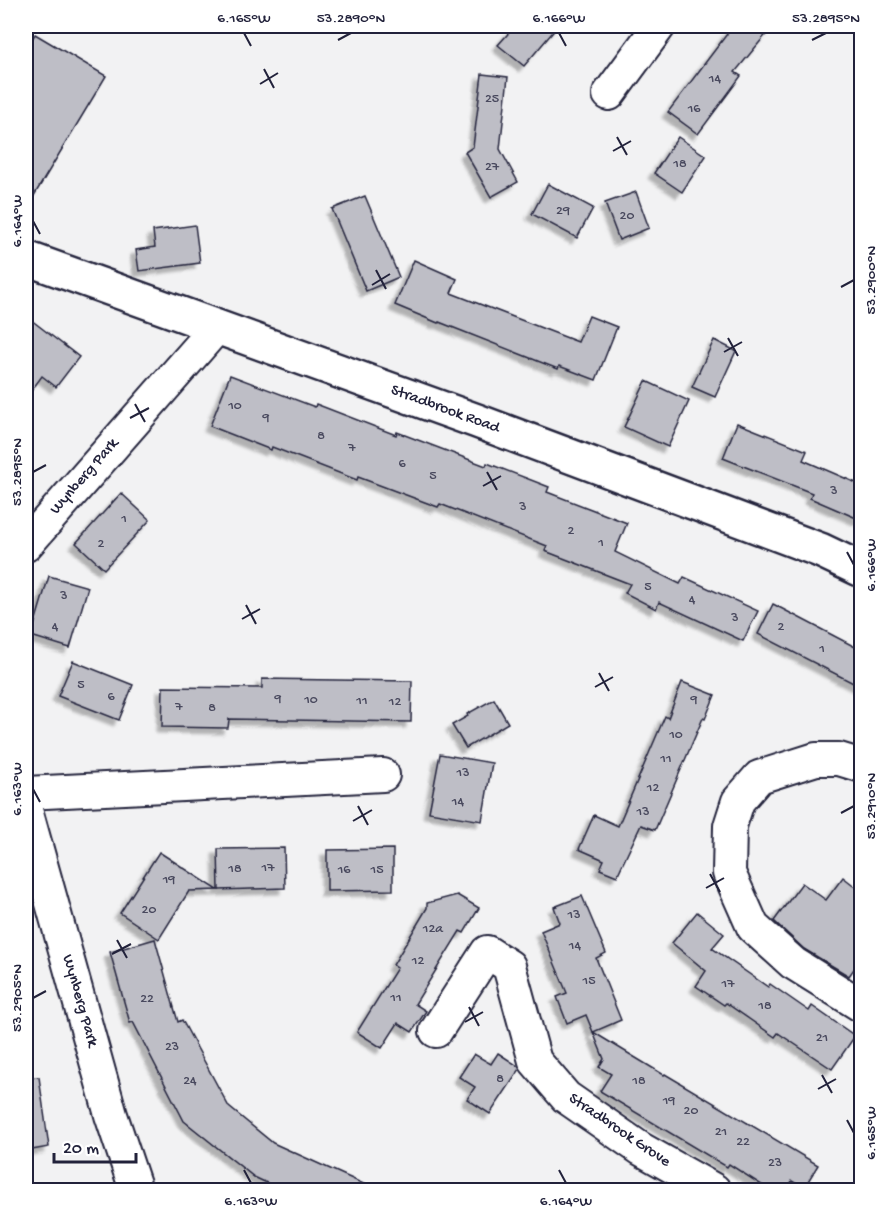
<svg xmlns="http://www.w3.org/2000/svg" width="887" height="1216" font-family="'Gochi Hand',sans-serif">
	<style>
		.building { fill: #bebec6; stroke: #22223b; stroke-width: 1.5; filter: url(#shadow) }
		.lines { fill: none; stroke-linecap: round; stroke-linejoin: round }
		.street-casing { stroke: #22223b; stroke-width: 36 }
		.secondary-casing { stroke: #22223b; stroke-width: 38 }
		.street { stroke: #fff; stroke-width: 32 }
		.secondary { stroke: #fff; stroke-width: 33 }
		.ticks { fill: none; stroke: #22223b; stroke-width: 2 }
		.labels { text-anchor: middle; dominant-baseline: central; stroke-width: 4.5; stroke-linejoin: round; paint-order: stroke }
		.number-label { font-size: 14px; fill: #49495e }
		.street-label { font-size: 16px; fill: #22223b; stroke: #fff }
		.neatline { fill: none; stroke: #22223b; stroke-width: 2 }
		.ticks-label { font-size: 15px; text-anchor: middle; fill: #22223b }
	</style>
	<defs>
		<filter id="shadow"><feDropShadow dx="-5.5" dy="5.5" stdDeviation="1.5" flood-color="#0004"/></filter>
	</defs>
	<rect width="100%" height="100%" fill="#f2f2f3"/>
	<filter id="ink" filterUnits="userSpaceOnUse"><feTurbulence type="fractalNoise" baseFrequency=".0167" numOctaves="2"/><feDisplacementMap in="SourceGraphic" scale="12" xChannelSelector="R" yChannelSelector="G"/><feConvolveMatrix kernelMatrix="1 2 1 2 8 2 1 2 1" color-interpolation-filters="sRGB"/></filter>
	<g filter="url(#ink)">
		<!-- building -->
		<g class="building">
			<path d="M515,26H558L524,66L498,45Z"/>
			<path d="M733,26H773L735,72L741,76L698,134L668,112Z"/>
			<path d="M35,34L106,76L26,209V49Z"/>
			<path d="M482,74L508,77L500,149L518,182L491,197L465,152L473,147Z"/>
			<path d="M678,137L706,156L682,192L654,173Z"/>
			<path d="M548,184L593,208L577,238L532,214Z"/>
			<path d="M636,192L649,228L619,240L605,203Z"/>
			<path d="M365,196L399,277L366,291L332,209Z"/>
			<path d="M195,225L200,263L139,271L136,250L155,247L153,231Z"/>
			<path d="M414,260L457,279L451,293L578,342L589,316L617,327L596,380L559,366L558,369L439,322L438,323L395,305Z"/>
			<path d="M26,316L79,357L56,387L42,376L26,398Z"/>
			<path d="M714,340L736,351L715,397L692,387Z"/>
			<path d="M230,375L315,407L316,404L396,435L397,432L486,466L487,463L549,487L547,492L627,523L615,552L680,584L684,577L758,611L743,641L659,602L656,609L625,593L630,584L545,551L547,546L440,504L438,507L358,477L357,480L272,447L271,450L210,426Z"/>
			<path d="M646,381L689,401L668,447L624,427Z"/>
			<path d="M737,423L807,451L803,460L861,485V520L810,498L812,493L723,458Z"/>
			<path d="M121,493L150,520L104,569L76,543Z"/>
			<path d="M49,576L88,587L70,648L31,636Z"/>
			<path d="M773,604L861,650V687L758,634Z"/>
			<path d="M73,661L133,685L119,720L58,696Z"/>
			<path d="M262,679L412,681L411,722L229,719L228,728L162,727L163,687L262,688Z"/>
			<path d="M682,682L715,695L705,719L703,718L655,830L641,825L617,876L600,869L604,860L579,849L594,815L618,826L665,716L668,718Z"/>
			<path d="M494,699L508,723L466,748L452,725L468,716L467,714Z"/>
			<path d="M440,754L492,763L482,821L429,812Z"/>
			<path d="M284,848L285,888L219,890L218,849Z"/>
			<path d="M393,849V890L327,891V850Z"/>
			<path d="M159,852L218,890L189,891L159,939L120,913Z"/>
			<path d="M843,877L861,891V959L849,976L804,949L774,921L802,883L826,900Z"/>
			<path d="M457,895L479,908L464,933L460,931L415,1004L426,1011L412,1032L398,1023L382,1048L357,1032L397,968L393,965L427,908V903Z"/>
			<path d="M582,896L606,953L596,958L621,1020L593,1032L664,1075L665,1074L818,1165L804,1188L792,1181L786,1191H771L729,1164L727,1167L600,1091L611,1074L599,1067L604,1059L586,1015L567,1023L557,997L567,993L541,931L560,923L554,907Z"/>
			<path d="M697,912L724,934L712,948L768,987L770,984L809,1011L812,1006L855,1036L832,1069L778,1033L775,1037L726,1003L724,1005L696,986L706,971L672,943Z"/>
			<path d="M155,939L178,1022L182,1020L229,1107L273,1143L379,1191H284L254,1177L184,1121L133,1022L130,1023L110,952Z"/>
			<path d="M498,1053L518,1066L520,1069L490,1114L467,1099L475,1087L459,1077L474,1054L491,1064Z"/>
			<path d="M39,1077L49,1147L26,1151V1078Z"/>
		</g>
		<g class="lines">
			<defs>
				<g id="street">
					<path d="M609,94L659,26"/>
					<path d="M26,545L217,327"/>
					<path d="M862,766L839,759H816L759,777L738,801L730,826L729,873L753,927L793,963L862,1006"/>
					<path d="M26,793L383,775"/>
					<path d="M26,810L111,1115L136,1190"/>
					<path d="M436,1031L487,952L509,966L535,1061L566,1097L641,1149L714,1190"/>
				</g>
				<path id="secondary" d="M26,258L477,421L820,550L862,570"/>
			</defs>
			<!-- street casing -->
			<use href="#street" class="street-casing"/>
			<!-- secondary casing -->
			<use href="#secondary" class="secondary-casing"/>
			<!-- street -->
			<use href="#street" class="street"/>
			<!-- secondary -->
			<use href="#secondary" class="secondary"/>
		</g>
	</g>
	<!-- ticks -->
	<path class="ticks" d="M244,33L251,46M559,33L566,46M338,40L351,33M812,40L826,33M264,69L274,88M260,84L278,73M617,137L627,155M613,151L631,141M33,221L40,234M376,270L386,289M372,285L390,274M841,287L854,280M728,338L738,356M724,352L742,342M135,404L145,422M130,418L149,408M33,472L46,465M487,472L497,490M483,486L501,476M847,552L854,565M246,605L256,624M242,619L260,609M599,673L609,691M595,687L613,677M33,789L40,802M358,806L368,825M841,813L854,806M353,821L372,810M710,874L720,892M706,888L724,878M117,940L127,958M112,954L131,944M33,998L46,991M469,1007L479,1026M465,1022L483,1012M822,1075L832,1093M818,1089L836,1079M847,1120L854,1133M244,1170L251,1183M559,1170L566,1183"/>
	<g class="labels">
		<!-- number labels -->
		<g class="number-label">
			<text x="715" y="79">14</text>
			<text x="492" y="99">25</text>
			<text x="694" y="109">16</text>
			<text x="680" y="164">18</text>
			<text x="492" y="167">27</text>
			<text x="563" y="211">29</text>
			<text x="627" y="216">20</text>
			<text x="235" y="406">10</text>
			<text x="266" y="418">9</text>
			<text x="321" y="436">8</text>
			<text x="352" y="448">7</text>
			<text x="402" y="464">6</text>
			<text x="433" y="476">5</text>
			<text x="834" y="491">3</text>
			<text x="523" y="507">3</text>
			<text x="124" y="519">1</text>
			<text x="571" y="531">2</text>
			<text x="601" y="543">1</text>
			<text x="101" y="544">2</text>
			<text x="648" y="587">5</text>
			<text x="64" y="596">3</text>
			<text x="692" y="600">4</text>
			<text x="735" y="618">3</text>
			<text x="55" y="627">4</text>
			<text x="781" y="627">2</text>
			<text x="822" y="649">1</text>
			<text x="81" y="685">5</text>
			<text x="111" y="697">6</text>
			<text x="278" y="699">9</text>
			<text x="311" y="700">10</text>
			<text x="694" y="700">9</text>
			<text x="362" y="701">11</text>
			<text x="395" y="702">12</text>
			<text x="179" y="707">7</text>
			<text x="212" y="708">8</text>
			<text x="676" y="735">10</text>
			<text x="666" y="759">11</text>
			<text x="463" y="773">13</text>
			<text x="653" y="788">12</text>
			<text x="458" y="802">14</text>
			<text x="643" y="812">13</text>
			<text x="268" y="868">17</text>
			<text x="235" y="869">18</text>
			<text x="344" y="870">16</text>
			<text x="377" y="870">15</text>
			<text x="169" y="880">19</text>
			<text x="149" y="910">20</text>
			<text x="574" y="915">13</text>
			<text x="433" y="929">12a</text>
			<text x="575" y="946">14</text>
			<text x="418" y="961">12</text>
			<text x="589" y="981">15</text>
			<text x="728" y="984">17</text>
			<text x="396" y="998">11</text>
			<text x="147" y="999">22</text>
			<text x="765" y="1006">18</text>
			<text x="822" y="1038">21</text>
			<text x="172" y="1047">23</text>
			<text x="500" y="1079">8</text>
			<text x="190" y="1081">24</text>
			<text x="639" y="1081">18</text>
			<text x="669" y="1101">19</text>
			<text x="691" y="1111">20</text>
			<text x="721" y="1132">21</text>
			<text x="743" y="1142">22</text>
			<text x="775" y="1163">23</text>
		</g>
		<!-- street labels -->
		<g class="street-label">
			<text transform="translate(445 410) rotate(20)">Stradbrook Road</text>
			<text transform="translate(85 477) rotate(-49)">Wynberg Park</text>
			<text transform="translate(79 1001) rotate(74)">Wynberg Park</text>
			<text transform="translate(619 1131) rotate(34)">Stradbrook Grove</text>
		</g>
	</g>
	<!-- margin -->
	<rect width="887" height="1216" fill="none" stroke="#fff" stroke-width="66"/>
	<!-- scale -->
	<path d="M54 1153v9h82v-9" fill="none" stroke="#22223b" stroke-width="3"/>
	<text x="63" y="1153" font-size="18" fill="#22223b" stroke="#ffffff" stroke-width="4.5" paint-order="stroke">20 m</text>
	<rect x="33" y="33" width="821" height="1150" class="neatline"/>
	<g class="ticks-label">
		<text x="244" y="22">6.165°W</text>
		<text x="351" y="22">53.2890°N</text>
		<text x="559" y="22">6.166°W</text>
		<text x="826" y="22">53.2895°N</text>
		<text transform="translate(16 221) rotate(-90)" y="5">6.164°W</text>
		<text transform="translate(870 280) rotate(-90)" y="5">53.2900°N</text>
		<text transform="translate(16 472) rotate(-90)" y="5">53.2895°N</text>
		<text transform="translate(870 565) rotate(-90)" y="5">6.166°W</text>
		<text transform="translate(16 789) rotate(-90)" y="5">6.163°W</text>
		<text transform="translate(870 806) rotate(-90)" y="5">53.2910°N</text>
		<text transform="translate(16 998) rotate(-90)" y="5">53.2905°N</text>
		<text transform="translate(870 1133) rotate(-90)" y="5">6.165°W</text>
		<text x="251" y="1205">6.163°W</text>
		<text x="566" y="1205">6.164°W</text>
	</g>
</svg>
